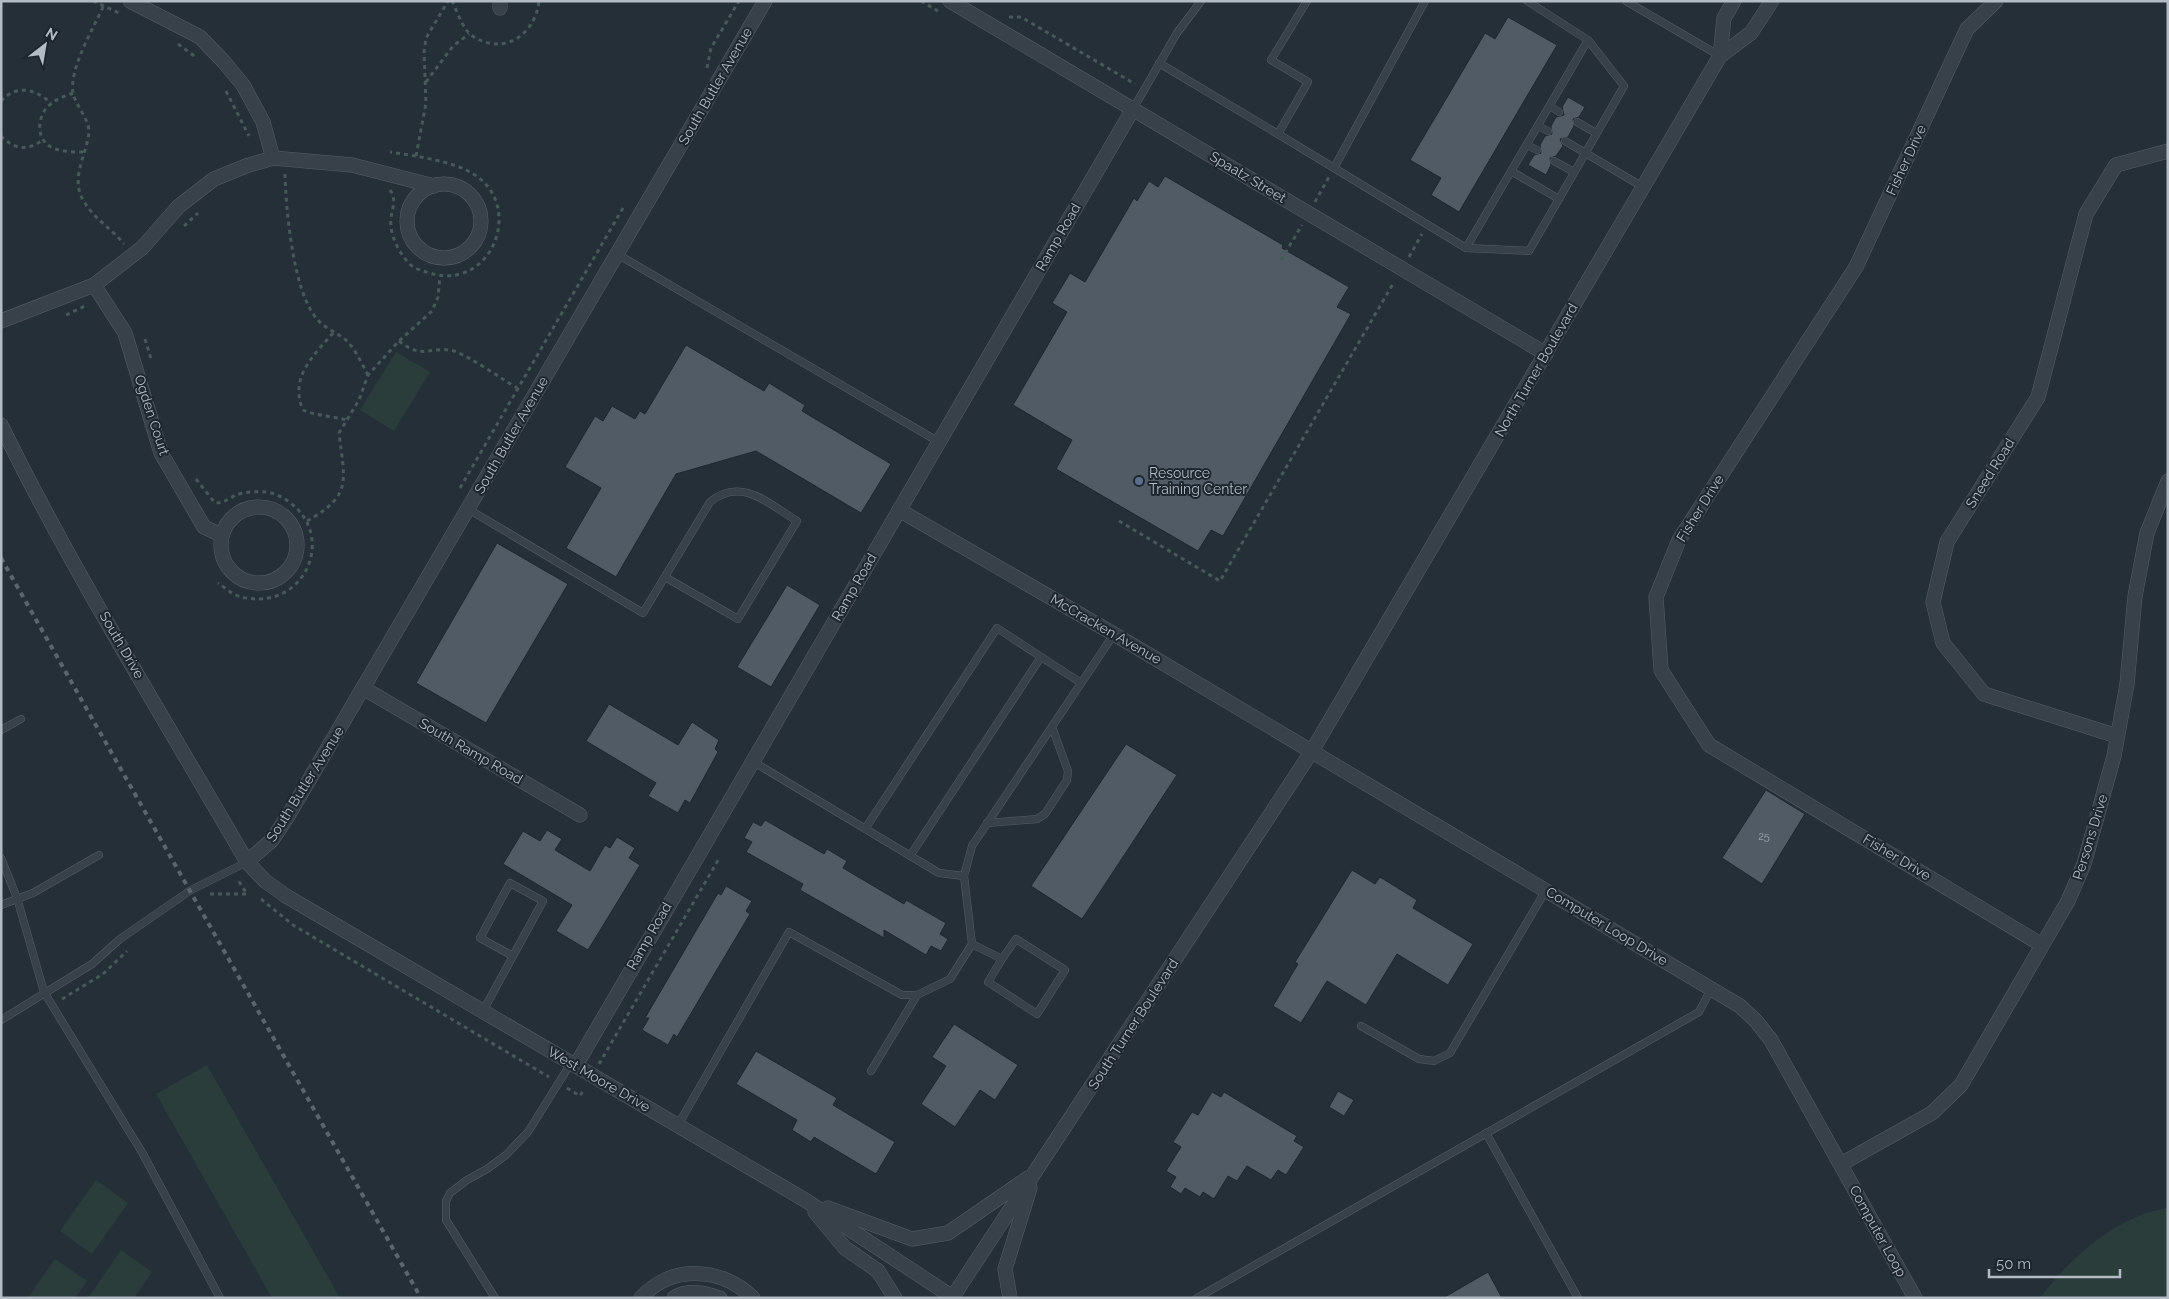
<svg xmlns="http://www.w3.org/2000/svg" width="2169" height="1299" font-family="Raleway,sans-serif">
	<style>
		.green { fill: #2a3d3b }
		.building { fill: #505b66; stroke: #1f272f }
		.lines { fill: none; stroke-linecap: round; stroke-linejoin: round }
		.service-casing { stroke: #565e67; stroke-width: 8 }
		.minor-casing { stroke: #565e67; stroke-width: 15 }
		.path { stroke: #48595a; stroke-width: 3; stroke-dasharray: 4 4; stroke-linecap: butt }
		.service { stroke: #384049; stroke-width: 7 }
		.minor { stroke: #384049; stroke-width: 14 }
		.rail { stroke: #5b656f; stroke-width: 4; stroke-dasharray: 5 5; stroke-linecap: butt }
		.service-dot { fill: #5c6f8a; stroke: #1d252d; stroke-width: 2 }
		.labels { text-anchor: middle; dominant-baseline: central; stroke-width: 4; stroke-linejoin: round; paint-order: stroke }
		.number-label { font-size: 11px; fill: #9aa3ac }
		.street-label { font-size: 14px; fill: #b3bbc4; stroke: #1d252d }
		.poi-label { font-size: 14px; fill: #b3bbc4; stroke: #1d252d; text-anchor: start }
	</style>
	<rect width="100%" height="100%" fill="#252f38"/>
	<!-- green -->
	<g class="green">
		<path d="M396,352L430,372L394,431L360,410Z"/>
		<path d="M207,1065L340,1298H272L156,1094Z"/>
		<path d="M96,1180L128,1203L92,1254L60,1231Z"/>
		<path d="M2168,1208V1298H2040C2070,1258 2116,1216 2168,1208Z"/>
		<path d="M121,1250L152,1272L134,1298H88Z"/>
		<path d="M55,1259L87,1281L75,1298H28Z"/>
	</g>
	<!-- building -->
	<g class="building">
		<path d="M1508,17L1557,45L1459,212L1431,195L1441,178L1410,160L1485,33L1495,39Z"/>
		<path d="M1568,97L1585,107L1579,117L1573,119L1574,126L1568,137L1560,139L1563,146L1556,156L1550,158L1551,165L1546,175L1528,165L1534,155L1541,153L1540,145L1545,136L1552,134L1551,126L1556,117L1564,115L1562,107Z"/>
		<path d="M1165,176L1283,245L1282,248L1349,287L1337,307L1351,314L1223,536L1211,530L1198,551L1056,469L1072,440L1013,405L1067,312L1052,303L1070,273L1085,282L1134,198L1137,201L1149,181L1158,187Z"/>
		<path d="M686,345L764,391L769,383L805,405L802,411L891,464L861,513L756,451L676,474L616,577L566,548L601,488L565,467L595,416L603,421L612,406L635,419L640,411L645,414Z"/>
		<path d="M497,543L568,584L486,723L416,683Z"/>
		<path d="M787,585L820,605L771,687L737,667Z"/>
		<path d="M609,704L678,745L692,722L719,740L715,749L718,752L690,803L685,800L678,813L648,796L656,783L586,741Z"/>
		<path d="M1126,744L1177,775L1082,919L1031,886Z"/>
		<path d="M1766,790L1805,814L1762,884L1722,858Z"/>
		<path d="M765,820L824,854L827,849L847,861L843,868L904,904L906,900L946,923L940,934L948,939L941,951L931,946L926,955L884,930V938L800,890L803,884L746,852L752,842L744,838L753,822L761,826Z"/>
		<path d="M547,830L562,839L555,850L590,871L605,845L610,848L617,837L635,848L629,858L640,865L588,950L556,931L572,905L503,864L523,831L540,841Z"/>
		<path d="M1352,870L1375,884L1380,877L1417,900L1413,908L1473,944L1448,985L1397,954L1366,1005L1327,981L1301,1023L1273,1006L1298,964L1295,962Z"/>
		<path d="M726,886L752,901L746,911L750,914L677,1037L674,1034L668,1045L642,1030L649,1018H645L718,893L721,895Z"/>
		<path d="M954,1024L1018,1065L995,1100L980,1090L955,1127L921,1104L946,1066L932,1057Z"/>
		<path d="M756,1051L837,1098L833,1105L895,1142L876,1174L814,1137L811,1142L792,1130L797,1120L736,1084Z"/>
		<path d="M1338,1091L1354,1100L1344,1116L1329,1107Z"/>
		<path d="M1212,1092L1221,1097L1224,1092L1297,1136L1294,1141L1304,1147L1286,1175L1278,1170L1271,1180L1247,1166L1237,1181L1228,1176L1214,1199L1203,1192L1200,1197L1185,1188L1181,1194L1170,1187L1176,1177L1166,1171L1181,1147L1173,1142L1192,1112L1198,1115Z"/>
		<path d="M1488,1272L1502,1298H1443Z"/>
	</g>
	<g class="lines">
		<defs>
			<g id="service">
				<path d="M1626,1L1720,56"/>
				<path d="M1159,63L1278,134L1308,82L1271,60L1307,1"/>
				<path d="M1550,106L1559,112"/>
				<path d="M1133,109L1177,33L1201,1"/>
				<path d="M1577,122L1596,133"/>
				<path d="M1538,126L1548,131"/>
				<path d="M1278,134L1466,248L1529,251L1624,86L1588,40L1527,1"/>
				<path d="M1565,141L1643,187"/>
				<path d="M1527,145L1537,150"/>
				<path d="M1554,161L1574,172"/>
				<path d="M1334,168L1425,1"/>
				<path d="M1511,171L1559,199"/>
				<path d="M1466,248L1588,40"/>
				<path d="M617,254L939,442"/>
				<path d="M468,509L643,613L710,502C741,476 769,504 797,521L738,619L665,577"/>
				<path d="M1,730L21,719"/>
				<path d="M752,761L939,873L964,876"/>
				<path d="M987,823L1037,819L1045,814L1067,780L1068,771L1052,727"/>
				<path d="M865,829L997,628L1081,683"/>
				<path d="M910,856L1041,657"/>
				<path d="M1,858L17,898L44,992L143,1154L220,1298"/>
				<path d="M1,905L33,893L99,855"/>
				<path d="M972,944L1002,959L988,982L1037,1014L1065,970L1016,939L1002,959"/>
				<path d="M483,1011L543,901L510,883L480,938L513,956"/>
				<path d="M1,1020L92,964L120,939L191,890L247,862"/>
				<path d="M1361,1026L1419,1059L1434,1061L1450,1053L1546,890"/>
				<path d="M871,1071L917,995"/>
				<path d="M678,1125L789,932L902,995H917L950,979L972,944L964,876L972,846L1114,634"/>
				<path d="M1486,1133L1578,1298"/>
				<path d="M495,1298L446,1220V1201L450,1193L467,1180L487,1169L506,1155L528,1132L571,1063"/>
				<path d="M1197,1298L1699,1012L1711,989"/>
			</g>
			<g id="minor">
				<path d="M130,1L200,37L224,62L243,85L263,122L273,158"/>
				<path d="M500,1V8"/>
				<path d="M950,1L1546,354"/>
				<path d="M1996,1L1967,29L1856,267L1679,540L1656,597L1661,670L1709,745L2042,945"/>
				<path d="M1720,56L1724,18L1734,1"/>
				<circle cx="444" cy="221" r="37"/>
				<path d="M94,285L125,333L161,453L204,527L221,535"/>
				<path d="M1,321L94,285L142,248L179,206L214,179L246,166L273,158L352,165L434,186"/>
				<path d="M1,425C74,574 164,718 247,862L265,881L286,896L805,1200L954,1298"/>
				<circle cx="259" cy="545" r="38"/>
				<path d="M899,510L1114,634L1740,1006L1756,1021L1771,1040L1915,1298"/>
				<path d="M363,688L580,815"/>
				<path d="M2117,736L1984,694L1943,643L1933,602L1947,542L2038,397L2086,214L2116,165L2168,151"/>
				<path d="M247,862L272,840L288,816L765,1"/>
				<path d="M576,1065L1133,109"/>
				<path d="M1841,1164L1932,1113L1961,1085L2068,901L2084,864L2114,756L2127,684L2135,596L2147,533L2168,481"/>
				<path d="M828,1208L912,1239L948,1233L1028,1178"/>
				<path d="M815,1212L845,1248L878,1271L895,1298"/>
				<path d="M641,1298C671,1264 722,1267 753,1298"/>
				<path d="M674,1298C687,1288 706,1293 720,1298"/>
				<path d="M952,1298L1312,751L1720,56L1751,33L1772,1"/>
				<path d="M1010,1298L1005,1269L1030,1188"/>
			</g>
		</defs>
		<!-- service casing -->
		<use href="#service" class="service-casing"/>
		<!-- minor casing -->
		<use href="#minor" class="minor-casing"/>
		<!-- path -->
		<g class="path">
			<path d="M93,1L119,13"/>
			<path d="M452,1C457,11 463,29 471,35C502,57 535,36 539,1"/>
			<path d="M921,1L938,11"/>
			<path d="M103,7C93,29 69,69 73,93C76,106 89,119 89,132C87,153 72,175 81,196C90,216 111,228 124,244"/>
			<path d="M1009,17H1021L1135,84"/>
			<path d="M178,44L197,58"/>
			<path d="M707,68L711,48L739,1"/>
			<path d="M426,82L453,46L469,34"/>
			<path d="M226,91L249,136"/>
			<path d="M73,93C66,96 58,98 52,103C37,113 34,140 53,148C62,152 74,152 84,152"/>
			<path d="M1,101C17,84 35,89 51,103"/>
			<path d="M1,136C15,150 27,151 43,140"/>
			<path d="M416,156L426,103L424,52L426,38L448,1"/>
			<path d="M285,174C286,210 293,292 317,319C325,329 339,333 348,342C356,351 362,364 368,375"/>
			<path d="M390,190C397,200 392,207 391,219C389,234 400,256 412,266C417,270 427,272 433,274C492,289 524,207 475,175C454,161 415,156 390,152"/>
			<path d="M1315,202L1329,177"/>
			<path d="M184,226L198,213"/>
			<path d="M1409,257L1422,234"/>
			<path d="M1281,260L1302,225"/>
			<path d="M66,315L85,306"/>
			<path d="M333,333C313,356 289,378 303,410C316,416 332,416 347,420"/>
			<path d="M145,339L152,362"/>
			<path d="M399,341C424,361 430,345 454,351C469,356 502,379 517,388"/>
			<path d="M196,479L215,503C224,503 228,499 236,495C244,492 257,491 266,492C276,493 286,499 293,505C331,537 309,597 260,599C251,599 241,598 234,594C228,591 223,586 218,583"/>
			<path d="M460,488L623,208"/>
			<path d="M307,521C354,495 344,479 339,433L359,400L368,375L399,341L432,311L438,297L440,276"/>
			<path d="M1119,521L1220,581L1394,282"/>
			<path d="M210,894H247L238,880"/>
			<path d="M261,899L293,925L549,1077"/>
			<path d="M62,999L103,974L127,951"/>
			<path d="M599,1064L720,857"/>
			<path d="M567,1088L580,1096L584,1089"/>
		</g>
		<!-- service -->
		<use href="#service" class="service"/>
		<!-- minor -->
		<use href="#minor" class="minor"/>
		<!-- rail -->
		<path class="rail" d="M1,558L421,1298"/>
	</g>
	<!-- markers -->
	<circle class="service-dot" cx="1139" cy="481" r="5"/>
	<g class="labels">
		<!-- number labels -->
		<g class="number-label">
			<text x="1764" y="836">25</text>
		</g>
		<!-- street labels -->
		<g class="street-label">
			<text transform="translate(715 86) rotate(-60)">South Butler Avenue</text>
			<text transform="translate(1906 160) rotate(-65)">Fisher Drive</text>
			<text transform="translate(1248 177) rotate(31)">Spaatz Street</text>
			<text transform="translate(1058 237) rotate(-60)">Ramp Road</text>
			<text transform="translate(1536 370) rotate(-60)">North Turner Boulevard</text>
			<text transform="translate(152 415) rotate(72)">Ogden Court</text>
			<text transform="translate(511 435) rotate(-60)">South Butler Avenue</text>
			<text transform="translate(1990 473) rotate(-58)">Sneed Road</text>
			<text transform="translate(1700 508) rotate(-58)">Fisher Drive</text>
			<text transform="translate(854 587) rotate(-60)">Ramp Road</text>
			<text transform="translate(1106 629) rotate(30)">McCracken Avenue</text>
			<text transform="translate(122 645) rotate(60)">South Drive</text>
			<text transform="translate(471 751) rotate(30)">South Ramp Road</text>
			<text transform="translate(305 784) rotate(-58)">South Butler Avenue</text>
			<text transform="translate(2090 837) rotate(-73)">Persons Drive</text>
			<text transform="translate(1897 857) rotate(31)">Fisher Drive</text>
			<text transform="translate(1607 926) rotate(31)">Computer Loop Drive</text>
			<text transform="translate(649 936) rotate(-60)">Ramp Road</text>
			<text transform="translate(1133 1024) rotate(-57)">South Turner Boulevard</text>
			<text transform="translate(599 1079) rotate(30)">West Moore Drive</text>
			<text transform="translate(1878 1231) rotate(61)">Computer Loop</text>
		</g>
		<!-- poi labels -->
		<g class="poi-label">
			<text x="1149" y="473">Resource<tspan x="1149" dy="16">Training Center</tspan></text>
		</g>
	</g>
	<!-- border -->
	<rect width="2169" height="1299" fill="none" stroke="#b3bbc4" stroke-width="5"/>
	<!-- north arrow -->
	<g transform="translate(45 45) rotate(31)" stroke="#1d252d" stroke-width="4" paint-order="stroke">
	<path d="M0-4L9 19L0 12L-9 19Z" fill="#b3bbc4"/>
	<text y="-8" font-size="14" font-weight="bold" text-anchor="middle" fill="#b3bbc4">N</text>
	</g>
	<!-- scale -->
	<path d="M1989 1269v8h131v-8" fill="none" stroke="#b3bbc4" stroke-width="2.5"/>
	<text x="1996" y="1269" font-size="15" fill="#b3bbc4" stroke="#1d252d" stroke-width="4" paint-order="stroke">50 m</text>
</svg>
